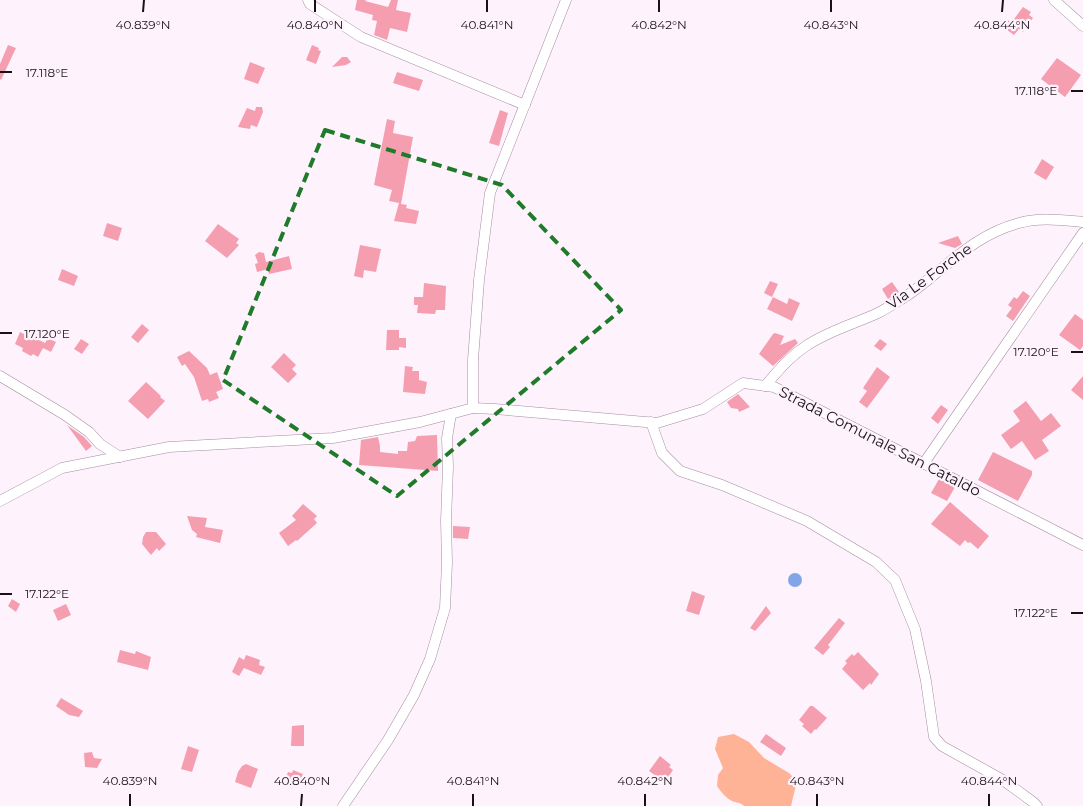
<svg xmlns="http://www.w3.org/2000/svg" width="1083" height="806" font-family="Montserrat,sans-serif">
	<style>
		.green { fill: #feb296 }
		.water { fill: #82a5e8 }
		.building { fill: #f59eb0 }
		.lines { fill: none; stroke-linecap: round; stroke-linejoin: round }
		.minor-casing { stroke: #a58ca1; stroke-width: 11 }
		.minor { stroke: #fff; stroke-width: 10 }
		.marked { fill: none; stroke: #1f7b2a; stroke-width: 4; stroke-dasharray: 10 6; stroke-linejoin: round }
		.ticks { fill: none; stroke: #1a1118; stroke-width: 2 }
		.labels { text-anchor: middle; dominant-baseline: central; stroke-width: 4.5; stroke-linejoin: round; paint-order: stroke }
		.street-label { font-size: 15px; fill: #1a1118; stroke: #fef3fc }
		.ticks-label { font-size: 12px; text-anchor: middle; fill: #1a1118; stroke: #fef3fc; stroke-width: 4.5; stroke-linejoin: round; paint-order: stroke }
	</style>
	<rect width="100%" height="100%" fill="#fef3fc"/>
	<!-- green -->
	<path class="green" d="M734,734L749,742L764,758L789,773L797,781L791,806H744C740,802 737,803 732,801C726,798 721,792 717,786L718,775L723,768L715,749L718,737Z"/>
	<!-- water -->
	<circle class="water" cx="795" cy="580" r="7"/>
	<!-- building -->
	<g class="building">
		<path d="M357,0H366L365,1L388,7L391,0H398L396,10L411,13L407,32L390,28L387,40L374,35L377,21L372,20L373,15L355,10Z"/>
		<path d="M1023,7L1031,12L1029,15L1033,18L1023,32L1019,29L1014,35L1003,27L1008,20L1011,23Z"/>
		<path d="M8,45L16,48L1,80L0,79V64Z"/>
		<path d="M312,45L319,48L318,50L321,51L316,64L306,60Z"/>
		<path d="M342,57H347L351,62L346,65L332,67Z"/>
		<path d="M1057,58L1081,75L1065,97L1041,79Z"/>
		<path d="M250,62L265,68L258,84L244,79Z"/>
		<path d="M397,72L423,80L419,91L393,83Z"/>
		<path d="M256,107H262L263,112L257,127L251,125L250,129L238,127L247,108L255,111Z"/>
		<path d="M500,110L508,113L499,146L489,143Z"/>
		<path d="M387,119L395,121L393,133L413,137L401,204L407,205L406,208L419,211L416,224L394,221L399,203L389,201L392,190L374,185Z"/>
		<path d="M1042,159L1054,167L1046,180L1034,173Z"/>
		<path d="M107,223L122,228L118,241L103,236Z"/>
		<path d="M218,224L239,239L236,243L239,245L227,258L205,241Z"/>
		<path d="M958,236L962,244L955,248L938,243Z"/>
		<path d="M360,245L381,249L376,272L364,270L363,278L354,276Z"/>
		<path d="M259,252L264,253L266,262L289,256L292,269L269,274L268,269L257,272L255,264L258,263L255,255Z"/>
		<path d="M62,269L78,276L74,286L58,280Z"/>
		<path d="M770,281L778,284L772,297L764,293Z"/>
		<path d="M892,282L899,292L888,299L882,289Z"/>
		<path d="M424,283L446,286L445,310H436L435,314L417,313L418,305H414V297H423Z"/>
		<path d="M1023,291L1030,296L1013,321L1006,316L1012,308L1008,305L1014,297L1017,299Z"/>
		<path d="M773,297L787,304L789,298L800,303L792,321L767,309Z"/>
		<path d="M1075,314L1083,320V346L1080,350L1059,335Z"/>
		<path d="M142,324L149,330L138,343L131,337Z"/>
		<path d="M387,330H399V338H406V348L399,347V350H386Z"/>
		<path d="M20,332L36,340L37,339L45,343L48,338L56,342L51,352L43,348L38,357L33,354L31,356L22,351L23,348L15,344Z"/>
		<path d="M775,333L784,336L780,345L795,339L798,343L773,366L759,354L773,334Z"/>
		<path d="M81,339L89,344L82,354L74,349Z"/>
		<path d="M880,339L887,344L881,351L874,346Z"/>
		<path d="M189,351L207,368L210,375L217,372L223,389L216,392L219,398L209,402L208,399L202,401L194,377L185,364L182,366L177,357Z"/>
		<path d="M284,353L296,365L292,369L297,374L288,383L271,367Z"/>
		<path d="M405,366L413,367L412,371H419V380L427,382L425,394L403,392Z"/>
		<path d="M877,367L890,377L867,408L859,402L867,391L863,388Z"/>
		<path d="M1083,376V400L1071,390Z"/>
		<path d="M146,382L161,396L160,397L165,401L148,419L128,401Z"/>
		<path d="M738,394L750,407L739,412L738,409L731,408L727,402Z"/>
		<path d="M1026,401L1041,421L1051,413L1061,426L1042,440L1049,451L1035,460L1022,441L1011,449L1001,435L1020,421L1013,411Z"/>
		<path d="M941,405L948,410L938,424L931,418Z"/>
		<path d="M67,425L84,437L92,446L86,451Z"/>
		<path d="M437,435L438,471L359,465L361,440L378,437L380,446V452L398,454V451H407L408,442L415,441L417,436Z"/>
		<path d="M993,452L1032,471V475L1018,501L978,480Z"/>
		<path d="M939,479L955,487L947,501L931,493Z"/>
		<path d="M950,502L989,536L978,549L970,542L968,543L965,540L960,546L931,524Z"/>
		<path d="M303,504L317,516L314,519L317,523L297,541L296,540L288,546L279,533L296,520L292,516Z"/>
		<path d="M187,516L207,518L205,527L223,530L220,543L196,537L197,534L192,530Z"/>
		<path d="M453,526L470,527L468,539L453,538Z"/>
		<path d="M146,532H156L166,544L159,551L157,548L151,555L142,544L143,537Z"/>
		<path d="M692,591L705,596L699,615L686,611Z"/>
		<path d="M12,599L20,604L16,612L8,606Z"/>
		<path d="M66,604L71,615L58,621L53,610Z"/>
		<path d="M766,606L771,613L755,631L750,628Z"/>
		<path d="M839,618L845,623L828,645L830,647L823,655L814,648Z"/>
		<path d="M120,650L135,654L136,651L151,657L148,670L117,662Z"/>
		<path d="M858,652L879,674L871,685L870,683L863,690L842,669L847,663L845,661L852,654L854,656Z"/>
		<path d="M246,655L260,660L259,665L265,667L261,675L244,668L239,676L232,672L239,657L244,660Z"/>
		<path d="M61,698L83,711L79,717L69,715L56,706Z"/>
		<path d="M810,706H813L827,718L816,730L815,729L811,734L802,726L804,724L799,720Z"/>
		<path d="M304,725V746H291L292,726Z"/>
		<path d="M766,734L786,748L781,756L760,742Z"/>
		<path d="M188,746L199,750L192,772L181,769Z"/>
		<path d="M92,752L94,758L102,759L97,768L85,767L84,753Z"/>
		<path d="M660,756L671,765L669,767L673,770L667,779L666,778L663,781L649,771Z"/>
		<path d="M246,764L258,769L251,788L235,782L238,772L242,766Z"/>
		<path d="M293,770L303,774L297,786L285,780L288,772L292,773Z"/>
	</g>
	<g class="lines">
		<defs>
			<g id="minor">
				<path d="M308,0L310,4L361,37L525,105"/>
				<path d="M1054,0L1083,26"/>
				<path d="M0,376L65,415L89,432L100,444L120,457"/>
				<path d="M765,386C778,371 789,357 806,346C828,331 854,324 878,313C888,308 898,301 908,295C945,269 973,235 1019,223C1040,217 1061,220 1083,222"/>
				<path d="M473,408V360L479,280L490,193L566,0"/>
				<path d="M651,422L662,453L680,471L722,485L807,521L876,562L895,580L915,629L926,681L934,737L942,746L1003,780L1033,802L1037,806"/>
				<path d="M924,463L1083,233"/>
				<path d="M0,501L62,468L169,447L333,438L420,422L473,408L495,409L657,423L703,409L743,383L774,387L1083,545"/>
				<path d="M343,806L388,740L414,695L430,659L445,608L447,563L446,521L448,467L447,438L451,414"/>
			</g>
		</defs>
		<!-- minor casing -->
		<use href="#minor" class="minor-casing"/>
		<!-- minor -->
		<use href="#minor" class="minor"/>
	</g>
	<!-- marked area -->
	<path class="marked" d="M325,130L502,185L621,310L397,496L223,380Z"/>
	<!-- ticks -->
	<path class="ticks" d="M143,12L144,0M315,12V0M487,12V0M659,12V0M831,12V0M1002,12L1003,0M0,72H12M1071,91H1083M0,333H12M1071,352H1083M0,594H12M1071,613H1083M130,806V794M301,806L302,794M473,806V794M645,806V794M817,806V794M989,806V794"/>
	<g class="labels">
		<!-- street labels -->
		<g class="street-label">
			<text transform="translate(929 276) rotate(-36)">Via Le Forche</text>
			<text transform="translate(880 441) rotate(27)">Strada Comunale San Cataldo</text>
		</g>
	</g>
	<g class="ticks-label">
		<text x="143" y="29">40.839°N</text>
		<text x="315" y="29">40.840°N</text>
		<text x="487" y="29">40.841°N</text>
		<text x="659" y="29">40.842°N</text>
		<text x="831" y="29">40.843°N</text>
		<text x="1002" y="29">40.844°N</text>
		<text x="47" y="77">17.118°E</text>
		<text x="1036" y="95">17.118°E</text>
		<text x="47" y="338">17.120°E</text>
		<text x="1036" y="356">17.120°E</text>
		<text x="47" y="598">17.122°E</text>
		<text x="1036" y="617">17.122°E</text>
		<text x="130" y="785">40.839°N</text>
		<text x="302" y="785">40.840°N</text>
		<text x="473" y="785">40.841°N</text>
		<text x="645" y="785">40.842°N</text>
		<text x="817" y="785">40.843°N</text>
		<text x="989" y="785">40.844°N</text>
	</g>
</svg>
